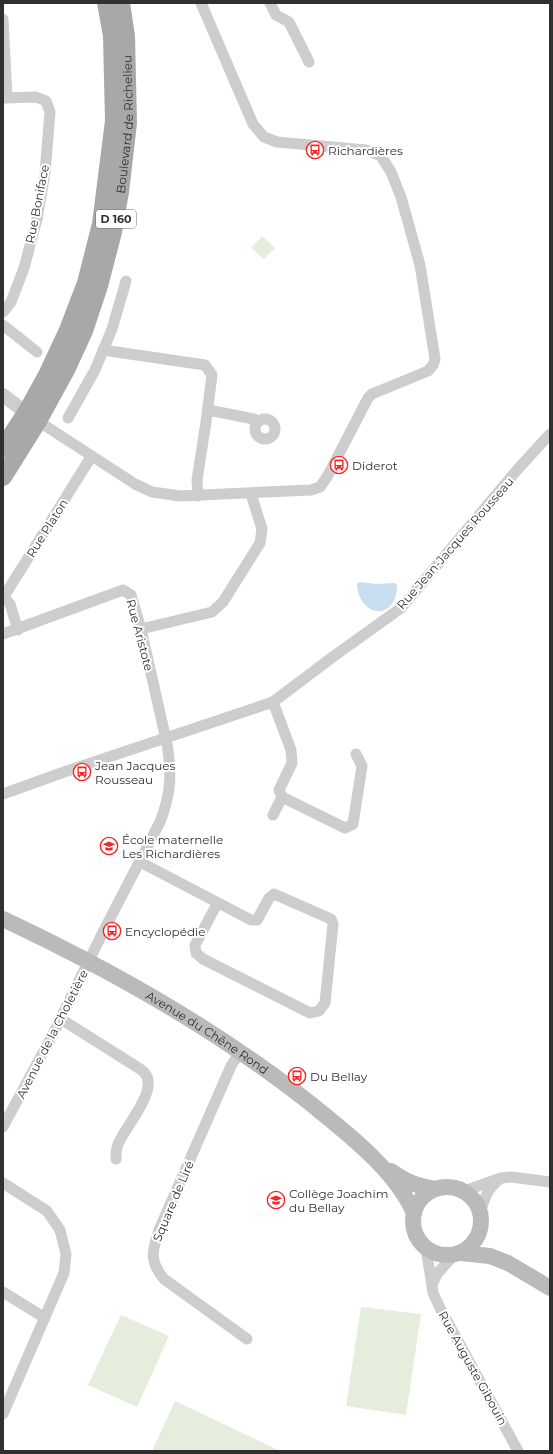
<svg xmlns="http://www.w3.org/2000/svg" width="553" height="1454" font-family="Montserrat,sans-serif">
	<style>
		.green { fill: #e5eedd }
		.water { fill: #c8ddef }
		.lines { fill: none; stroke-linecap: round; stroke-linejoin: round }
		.minor { stroke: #cdcdcd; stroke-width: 11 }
		.tertiary { stroke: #cdcdcd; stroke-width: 14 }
		.secondary { stroke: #bababa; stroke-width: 16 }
		.primary { stroke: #a8a8a8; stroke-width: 18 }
		.labels { text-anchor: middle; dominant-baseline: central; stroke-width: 4; stroke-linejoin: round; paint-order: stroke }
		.shield { fill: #fff; stroke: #6e6e6e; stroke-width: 1 }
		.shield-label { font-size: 11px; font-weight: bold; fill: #303030 }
		.street-label { font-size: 12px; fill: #303030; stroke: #fff }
		.poi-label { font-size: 12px; fill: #303030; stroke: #fff; text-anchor: start }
	</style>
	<rect width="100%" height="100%" fill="#fff"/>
	<!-- green -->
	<g class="green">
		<path d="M262,236L275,248L264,259L251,248Z"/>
		<path d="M361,1307L421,1314L406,1415L346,1406Z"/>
		<path d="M121,1315L169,1336L137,1407L88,1385Z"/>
		<path d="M175,1401L280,1451H152Z"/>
	</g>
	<!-- water -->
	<path class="water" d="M359,582L377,584L394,583L397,585C397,622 359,618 357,584Z"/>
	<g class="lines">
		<!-- minor -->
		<g class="minor">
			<path d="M270,3L276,15L289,22L309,62"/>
			<path d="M3,19L7,98"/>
			<path d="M3,98L36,97L46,101L50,112L45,173L37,219L24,268L11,302L3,312"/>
			<path d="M3,325L37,352"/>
			<path d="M103,350L205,365L212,375L206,422L197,480L198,496"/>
			<path d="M208,410L254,419L258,422"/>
			<path d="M68,418L95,370L112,329L126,281"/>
			<circle cx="265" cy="429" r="10"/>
			<path d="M38,421L135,484L152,492L180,496L311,490L320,487L327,477L368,398L372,394L428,371L433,365L435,359L420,265L401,197L391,172L381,156L366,150L277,142L264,137L253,124L201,3"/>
			<path d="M4,597L10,604L18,630"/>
			<path d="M3,598L91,457"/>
			<path d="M141,629L212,612L223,602L260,543L262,529L251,494"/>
			<path d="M3,634L123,590L131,595L141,629L167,744C172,774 171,794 160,822L102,934L54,1032L3,1127"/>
			<path d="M273,702L291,750L292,763L279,790L282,797L273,815"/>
			<path d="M3,794L67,771L273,702L334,656L401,608L517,470L550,434"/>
			<path d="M282,797L345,828L353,824L362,766L356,754"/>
			<path d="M140,862L251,920H257L269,898L274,894L331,919L333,924L325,1003L319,1011L310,1013L203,959L196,953L195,945L217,904"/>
			<path d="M61,1019L137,1067C140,1069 144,1071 146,1075C157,1092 125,1127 118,1144C116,1149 116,1154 116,1159"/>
			<path d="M240,1052L231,1066L159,1230C152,1251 149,1261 164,1279L247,1339"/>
			<path d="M501,1178L511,1177L550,1182"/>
			<path d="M3,1183L47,1211L60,1230L66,1254L64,1273L3,1414"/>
			<path d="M464,1191L501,1178C487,1189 486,1195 480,1212"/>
			<path d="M426,1249L432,1285L437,1274L453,1256"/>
			<path d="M432,1285L433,1293L441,1310L518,1451"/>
			<path d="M3,1292L45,1318"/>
		</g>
		<!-- tertiary -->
		<path class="tertiary" d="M3,395L34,419"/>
		<!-- secondary -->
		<g class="secondary">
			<path id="s1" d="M3,919C118,973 229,1036 327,1117C359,1143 397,1175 414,1213"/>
			<path d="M391,1171C406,1182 417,1186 435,1189"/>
			<circle cx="447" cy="1221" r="34"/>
			<path d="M461,1253L490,1256L508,1263L550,1288"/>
		</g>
		<!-- primary -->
		<g class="primary">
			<path d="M3,448L26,413L47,375L68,330L86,283L101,224L114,121L112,36L106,3"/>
			<path id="s2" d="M3,477L38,421L66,370L84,331L99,286L113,232L120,192L128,123L126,36L121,3"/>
		</g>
	</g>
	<!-- icons -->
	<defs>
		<symbol id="bus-ring" viewBox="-11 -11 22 22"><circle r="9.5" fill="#fff" stroke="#f42726" stroke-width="1.5"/><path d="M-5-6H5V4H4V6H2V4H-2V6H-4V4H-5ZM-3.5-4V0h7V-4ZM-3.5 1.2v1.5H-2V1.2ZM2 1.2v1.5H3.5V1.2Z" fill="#f42726"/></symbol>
		<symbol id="school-ring" viewBox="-11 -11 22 22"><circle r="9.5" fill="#fff" stroke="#f42726" stroke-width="1.5"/><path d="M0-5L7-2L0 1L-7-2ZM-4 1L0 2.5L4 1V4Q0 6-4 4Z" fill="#f42726"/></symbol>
	</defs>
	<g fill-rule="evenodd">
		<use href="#bus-ring" x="305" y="140" width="20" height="20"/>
		<use href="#bus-ring" x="329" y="455" width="20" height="20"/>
		<use href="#bus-ring" x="72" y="762" width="20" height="20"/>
		<use href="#school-ring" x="99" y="836" width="20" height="20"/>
		<use href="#bus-ring" x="102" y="921" width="20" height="20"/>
		<use href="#bus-ring" x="287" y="1066" width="20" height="20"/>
		<use href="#school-ring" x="266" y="1190" width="20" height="20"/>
	</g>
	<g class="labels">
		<!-- shield labels -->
		<rect class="shield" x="96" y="210" width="40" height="18" rx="3"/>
		<g class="shield-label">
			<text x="116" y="219">D 160</text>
		</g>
		<!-- street labels -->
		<g class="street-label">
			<text stroke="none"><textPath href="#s2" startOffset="379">Boulevard de Richelieu</textPath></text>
			<text transform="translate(37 204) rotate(-79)">Rue Boniface</text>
			<text transform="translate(47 528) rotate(-58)">Rue Platon</text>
			<text transform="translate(455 543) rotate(-49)">Rue Jean-Jacques Rousseau</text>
			<text transform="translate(140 635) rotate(75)">Rue Aristote</text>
			<text stroke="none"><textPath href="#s1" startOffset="234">Avenue du Chêne Rond</textPath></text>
			<text transform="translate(52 1034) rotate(-63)">Avenue de la Choletière</text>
			<text transform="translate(173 1201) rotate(-67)">Square de Liré</text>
			<text transform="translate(473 1368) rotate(61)">Rue Auguste Gibouin</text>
		</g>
		<!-- poi labels -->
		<g class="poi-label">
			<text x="328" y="150">Richardières</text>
			<text x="352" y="465">Diderot</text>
			<text x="95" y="765">Jean Jacques<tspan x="95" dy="14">Rousseau</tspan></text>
			<text x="122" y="839">École maternelle<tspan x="122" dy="14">Les Richardières</tspan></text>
			<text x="125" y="931">Encyclopédie</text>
			<text x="310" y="1076">Du Bellay</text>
			<text x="289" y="1193">Collège Joachim<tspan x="289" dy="14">du Bellay</tspan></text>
		</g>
	</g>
	<!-- border -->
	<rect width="553" height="1454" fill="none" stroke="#303030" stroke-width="8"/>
</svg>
